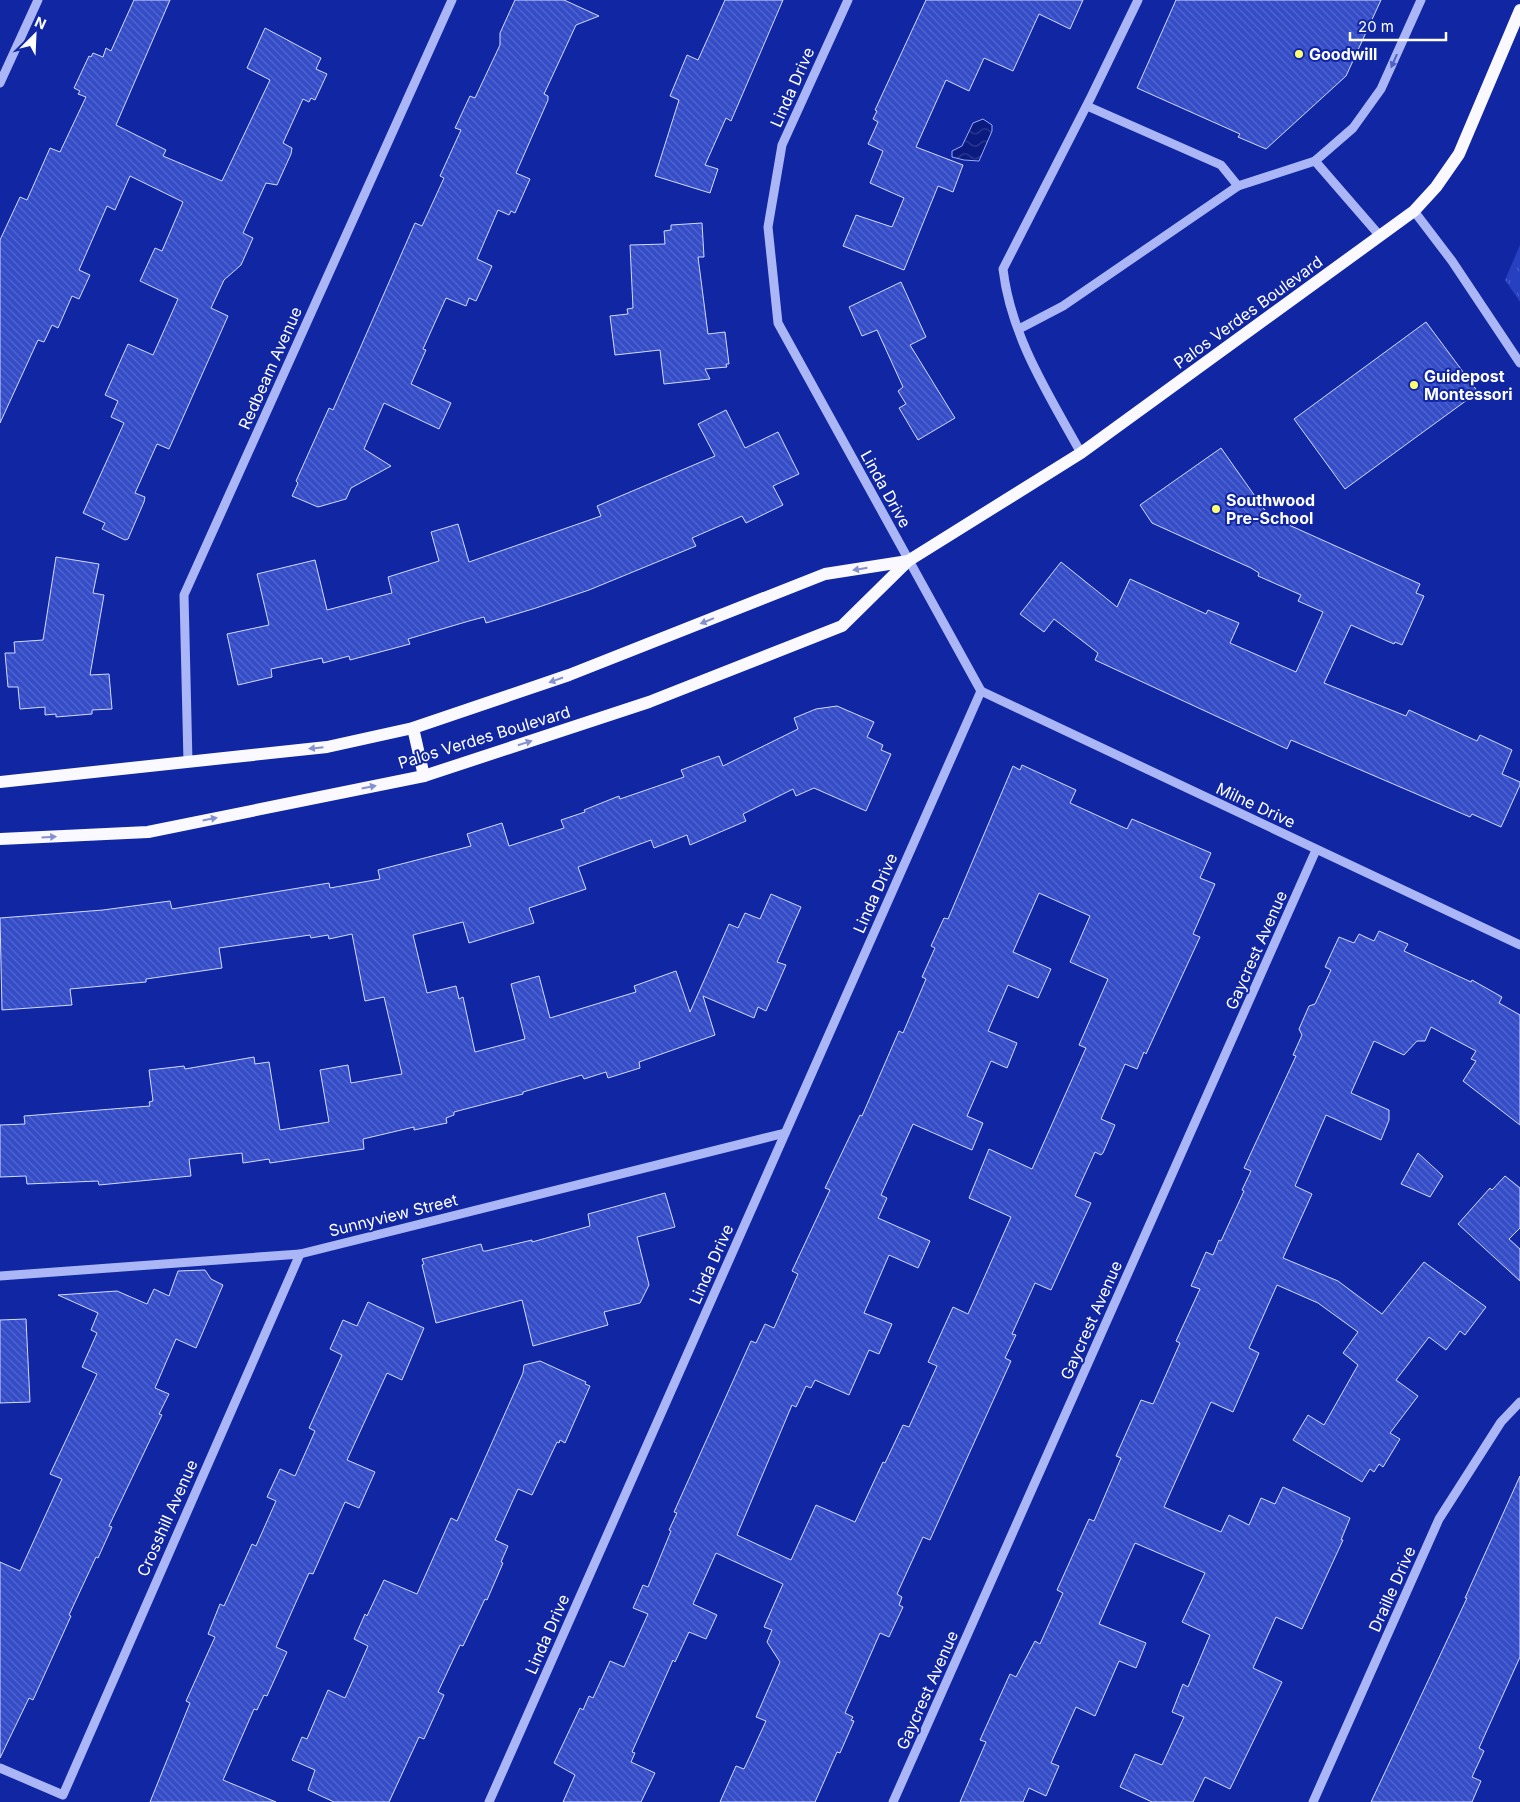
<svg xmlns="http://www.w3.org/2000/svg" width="1520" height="1802" font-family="Inter,sans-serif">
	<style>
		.grass { fill: url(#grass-tufts) }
		.water { fill: url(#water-waves); stroke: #9cacf9 }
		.building { fill: url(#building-back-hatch); stroke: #d3dafe; fill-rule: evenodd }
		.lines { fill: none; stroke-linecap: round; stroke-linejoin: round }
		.minor { stroke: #aab6f5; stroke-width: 9 }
		.major { stroke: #f9f9ff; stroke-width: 12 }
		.oneway { fill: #4e60c3 }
		.oneway2 { fill: #8590d0 }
		.poi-dot { fill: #ffff6f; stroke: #1126a2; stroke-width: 2 }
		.labels { text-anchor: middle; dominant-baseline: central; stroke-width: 4; stroke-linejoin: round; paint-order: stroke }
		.poi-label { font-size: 16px; font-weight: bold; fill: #fff; stroke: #1126a2; text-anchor: start }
		.street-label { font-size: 16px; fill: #fff; stroke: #1126a2 }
	</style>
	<defs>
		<pattern id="grass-tufts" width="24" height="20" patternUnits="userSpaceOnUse" patternTransform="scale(1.25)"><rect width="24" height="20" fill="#273fc1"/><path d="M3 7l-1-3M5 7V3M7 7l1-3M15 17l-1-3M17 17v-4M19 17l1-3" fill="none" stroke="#475cca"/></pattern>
		<pattern id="water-waves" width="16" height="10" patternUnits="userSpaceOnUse" patternTransform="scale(1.25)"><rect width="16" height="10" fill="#0a1a7e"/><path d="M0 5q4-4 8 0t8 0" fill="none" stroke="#2f3c91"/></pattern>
		<pattern id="building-back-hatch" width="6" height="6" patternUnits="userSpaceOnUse" patternTransform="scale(1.25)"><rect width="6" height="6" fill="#354cc7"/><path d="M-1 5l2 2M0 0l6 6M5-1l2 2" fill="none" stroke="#5367cf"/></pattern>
	</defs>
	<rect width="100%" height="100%" fill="#1126a2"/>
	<!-- grass -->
	<path class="grass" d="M1520,245V302L1505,280Z"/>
	<!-- water -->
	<path class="water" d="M983,119L992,125V131L979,161L964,160L952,157V151L962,146L973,123Z"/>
	<!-- building -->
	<g class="building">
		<path d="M134,0H170L116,125L166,150L163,156L222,181L270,80L247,68L265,28L321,58L316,69L327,74L315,100L311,98L309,102L303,99L283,143L292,148L291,154L277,185L266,183L243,233L253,238L241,265L224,280L211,308L228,316L169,449L157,444L135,493L145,497L144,502L128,539L125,540L102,529L105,523L83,513L124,423L111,417L118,401L105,395L128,344L153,355L178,299L140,281L155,248L162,251L183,202L130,176L115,210L107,206L79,270L90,275L79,299L72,296L58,328L52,325L44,342L38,340L0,423V240L20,197L27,200L50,148L60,152L86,97L78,94L80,91L74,88L89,56L91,57L93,53L103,57L106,48L111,51Z"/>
		<path d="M515,0H564L599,16L576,25L544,94L548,96V100L516,173L530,179L515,213L511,211L509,215L498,210L477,259L492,266L476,301L469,298L466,306L446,298L423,349L426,350L411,384L451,403L439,429L384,403L364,449L391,466L351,488L346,499L318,507L292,496L298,483L296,481L329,408L333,410L415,223L422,226L444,178L440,176L461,130L455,128L470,96L475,98L500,45V33Z"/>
		<path d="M725,0H783L731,121L726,118L705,165L718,169L710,193L655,176L679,100L670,96L687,55L698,60Z"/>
		<path d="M926,0H1083L1070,29L1039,14L1013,71L984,58L969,91L946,80L916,147L963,165L953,192L938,186L904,270L843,246L856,215L892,227L904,198L870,183L883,151L868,144L878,122L873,119L877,111L875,110Z"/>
		<path d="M1176,0H1381L1346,76L1266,149L1238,137L1240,134L1137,88Z"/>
		<path d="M702,223L704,257H698L708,334L725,332L729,364H726L727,367L705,369L710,379L664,384L660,350L615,355L610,316L628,314L627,309L633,308L630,245L665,244L664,231L671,230V225Z"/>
		<path d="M901,282L926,337L910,345L955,418L918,440L899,408L906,404L898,391L903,387L877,330L862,336L849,307Z"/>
		<path d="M1426,322L1478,392L1345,489L1294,419Z"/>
		<path d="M726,410L745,448L778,432L799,474L773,486L783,505L746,523L742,516L692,538L696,546L589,590L536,608L486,623L484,617L469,621L408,639L410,644L350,660L349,656L323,663L322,658L271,669L272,677L238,685L227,634L269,625L257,574L315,560L327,610L392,593L388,577L439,561L431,532L458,524L469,562L601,516L597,506L715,456L698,424Z"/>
		<path d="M1221,448L1269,516L1420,584L1416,593L1424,596L1402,645L1395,642L1394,644L1351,625L1324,683L1406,716L1409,710L1477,741L1480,735L1512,750L1502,774L1520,782V785L1501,827L1472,814L1470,817L1291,740L1287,749L1095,660L1098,653L1054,619L1044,632L1020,614L1061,562L1117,607L1130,579L1206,614L1208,610L1239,623L1230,643L1296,672L1323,612L1298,601L1301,595L1258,576L1259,573L1251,568L1152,523L1140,505Z"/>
		<path d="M56,557L99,564L93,593L104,595L90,675L109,674L112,709L92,710V714L56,717V714L45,715V707L20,709L18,687H8L5,653H15L14,642L43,640Z"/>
		<path d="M837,706L874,722L867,737L883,745L881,750L891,754L866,811L814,788L796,796L793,789L743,814L746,821L690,845L687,835L654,848L651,840L578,867L586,889L529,908L534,923L469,943L463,922L413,935L427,993L456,986L459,999L463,997L475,1052L525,1039L511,984L539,976L550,1018L636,992L634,986L676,971L690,1012L729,924L738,928L745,913L760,919L771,894L801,907L777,962L786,965L766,1011L758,1007L754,1018L703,996L715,1035L639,1062L640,1068L608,1078L606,1072L584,1079L582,1075L523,1092V1094L454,1112V1115L446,1118L447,1123L414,1130V1127L363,1139L364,1149L270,1163L269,1159L243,1163L242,1153L189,1159L191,1176L99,1185L98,1181L27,1184L26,1176L0,1177V1125L25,1124L24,1116L150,1106L149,1102L153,1101L149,1070L184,1066L185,1069L254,1057L255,1064L269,1062L280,1130L329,1122L320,1070L348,1065L351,1083L402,1074L384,997L365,1001L352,934L329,939L328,935L311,938L310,935L219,948L222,968L146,979V982L70,989L72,1005L2,1010L0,918L103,910L170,901L172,909L329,883L330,888L380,879L378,870L471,846L467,834L502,823L509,846L564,828L561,820L585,812L584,810L619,796L620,799L684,777L681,770L719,756L723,766L798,729L794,718L816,709Z"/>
		<path d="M1022,765L1076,790L1070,803L1127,829L1132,819L1211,853L1200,878L1215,884L1193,934L1200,937L1146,1054L1144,1052L1137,1069L1125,1064L1101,1119L1115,1125L1103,1153L1101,1155L1095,1152L1075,1196L1091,1203L1051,1290L1035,1283L1012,1334L1016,1335L1005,1358L1011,1361L930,1540L923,1537L897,1594L902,1597L899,1605L903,1607L889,1637L880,1633L845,1713L853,1717L851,1720L854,1721L840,1753L837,1752L815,1802H720L736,1766L744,1769L766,1721L756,1717L780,1662L767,1642L772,1630L764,1627L783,1584L716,1553L693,1604L717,1615L706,1639L689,1632L675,1662L673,1660L632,1752L635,1753L631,1762L655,1773L641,1802H563L575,1775L554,1763L580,1708L583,1710L589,1696L593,1698L610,1661L624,1667L648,1614L633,1608L643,1585L648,1587L671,1531L669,1530L677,1513L674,1512L751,1341L756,1343L765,1324L774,1328L798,1274L792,1271L830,1190L825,1188L860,1115L862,1116L899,1031L903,1033L926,979L922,977L935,948L931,946L944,918L948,919L1013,766L1020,770ZM1039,893L1090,916L1070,962L1108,979L1079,1045L1086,1048L1032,1169L989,1149L969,1198L1011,1217L968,1314L953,1307L928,1362L937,1366L909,1427L903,1425L885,1463L883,1462L855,1522L816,1505L791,1560L737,1535L792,1405L796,1407L806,1386L811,1388L815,1380L849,1395L869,1350L879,1354L892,1324L864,1313L889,1255L918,1268L930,1241L878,1218L887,1198L881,1195L913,1124L972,1150L983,1123L967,1116L991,1061L1007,1068L1017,1043L988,1031L1008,985L1038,998L1051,969L1013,952Z"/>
		<path d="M1379,931L1408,944L1404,951L1471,982L1472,980L1502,997L1499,1003L1520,1015V1125L1463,1081L1476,1061L1471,1059L1476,1051L1431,1027L1425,1041H1417L1404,1055L1374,1041L1351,1093L1389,1110V1120L1381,1140L1326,1115L1295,1186L1312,1194L1283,1258L1338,1281L1382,1314L1424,1262L1486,1307L1465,1335L1460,1331L1446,1350L1429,1337L1396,1380L1418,1396L1390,1433L1400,1439L1383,1467L1379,1464L1374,1472L1370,1469L1362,1482L1293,1440L1308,1415L1324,1425L1358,1365L1343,1353L1358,1332L1318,1303L1277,1285L1249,1348L1259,1353L1233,1412L1211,1402L1164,1507L1221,1532L1229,1515L1249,1525L1261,1498L1275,1504L1283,1487L1350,1518L1341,1540H1343L1302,1629L1276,1617L1253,1668L1282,1682L1230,1789L1205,1777L1193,1802H1152L1120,1787L1135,1754L1162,1765L1184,1717L1172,1712L1183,1684L1188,1687L1210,1635L1182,1622L1205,1573L1135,1543L1099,1624L1146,1643L1136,1668L1119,1661L1095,1716L1076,1707L1051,1763L1059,1766L1046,1796L1029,1788L1023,1802H960L986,1742L980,1740L1010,1674L1016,1677L1035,1641L1040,1644L1063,1593L1057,1590L1089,1519L1094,1521L1121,1458L1116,1456L1141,1400L1153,1404L1180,1343L1176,1341L1200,1289L1191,1286L1206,1252L1213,1255L1219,1240L1221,1241L1244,1191L1242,1190L1251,1171L1244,1168L1296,1056L1293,1055L1302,1035L1299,1029L1309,1006L1315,1004L1331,970L1325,967L1339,937L1354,943L1359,934L1374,941Z"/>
		<path d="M1418,1153L1443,1176L1430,1197L1401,1184Z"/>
		<path d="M1505,1176L1520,1188V1228L1509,1239L1520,1249V1281L1458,1224L1490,1188L1492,1190Z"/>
		<path d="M665,1193L675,1227L637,1237L649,1285L640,1303L604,1312L608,1325L533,1346L522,1300L436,1323L422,1265L424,1264L422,1259L481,1244L483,1251H486L532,1240V1242L590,1226L588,1214Z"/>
		<path d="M205,1270L211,1279L223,1285L196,1348L176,1339L155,1388L169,1394L159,1414L162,1415L109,1526L112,1527L98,1558L96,1557L69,1615L71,1616L62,1636L33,1700L29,1698L0,1758V1562L20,1571L62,1479L50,1474L97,1374L82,1367L97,1333L91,1330L98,1313L58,1295L117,1291L147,1304L154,1289L169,1296L178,1271Z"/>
		<path d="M368,1302L424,1328L402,1380L387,1373L347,1460L375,1472L359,1508L345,1502L313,1574L309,1573L276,1647L287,1652L267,1696L264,1695L257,1710L254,1709L223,1780L276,1802H150L190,1703L186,1701L215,1637L208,1634L220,1604L224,1606L252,1544L256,1546L276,1501L267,1497L280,1469L295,1476L315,1431L309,1428L342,1355L330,1349L343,1320L357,1326Z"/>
		<path d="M26,1319L30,1402L0,1403V1320Z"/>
		<path d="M540,1361L586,1382L585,1384L590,1386L565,1443L560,1440L559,1443L557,1442L532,1495L518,1489L495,1540L508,1546L501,1562L503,1563L487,1600L485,1599L463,1646L460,1645L438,1692L444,1695L424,1739L419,1737L389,1802H334L308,1790L315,1770L292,1760L302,1737L307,1739L328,1690L345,1698L368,1646L354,1639L365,1614L367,1616L384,1580L417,1594L451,1518L457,1521L523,1373L524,1365Z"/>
		<path d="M1520,1476V1657L1479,1748L1484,1751L1472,1777L1481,1781L1472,1802H1371L1467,1598H1465Z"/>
	</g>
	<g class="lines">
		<!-- minor -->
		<g class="minor">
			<path d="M0,83L38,0"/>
			<path d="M1238,186L1315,161"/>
			<path d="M1414,211L1452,261L1520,363"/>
			<path d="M1380,236L1315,161L1353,128L1381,89L1421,0"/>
			<path d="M1019,329L1063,306L1238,186L1221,165L1087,106"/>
			<path d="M1081,453C1049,395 1011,337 1003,269L1091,97L1138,0"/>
			<path d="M981,691L1520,945"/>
			<path d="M188,762L184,595L452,0"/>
			<path d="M0,1276L300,1254L785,1133"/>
			<path d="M0,1768L63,1795L300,1254"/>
			<path d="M489,1802L981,691L778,323L768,227L782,145L848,0"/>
			<path d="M893,1802L1316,850"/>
			<path d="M1313,1802L1439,1519L1501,1422L1520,1402"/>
		</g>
		<!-- major -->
		<g class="major">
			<path d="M413,728L424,776"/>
			<path d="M0,782L327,747L413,728L569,675L825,574L908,561"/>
			<path d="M0,839L148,832L424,776L649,702L842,626L908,561L1081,453L1414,211L1436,187L1459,154L1520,10"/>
		</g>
	</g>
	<!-- one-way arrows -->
	<defs><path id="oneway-solid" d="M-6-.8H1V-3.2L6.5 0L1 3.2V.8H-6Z" transform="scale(1.25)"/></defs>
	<use class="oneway" href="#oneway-solid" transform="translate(1394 61) rotate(114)"/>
	<g class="oneway2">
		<use href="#oneway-solid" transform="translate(860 569) rotate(171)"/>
		<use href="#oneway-solid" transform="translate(707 621) rotate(158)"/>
		<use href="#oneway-solid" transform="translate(556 680) rotate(161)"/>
		<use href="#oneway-solid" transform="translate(525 743) rotate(-18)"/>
		<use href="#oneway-solid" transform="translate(316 748) rotate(174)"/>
		<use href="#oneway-solid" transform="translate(369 787) rotate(-11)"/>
		<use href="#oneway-solid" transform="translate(210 819) rotate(-11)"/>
		<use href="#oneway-solid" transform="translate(49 837) rotate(-3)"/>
	</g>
	<!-- markers -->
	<g class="poi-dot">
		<circle cx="1299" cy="54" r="5"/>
		<circle cx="1414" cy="385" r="5"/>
		<circle cx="1216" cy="509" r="5"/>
	</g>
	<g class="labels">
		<!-- poi labels -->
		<g class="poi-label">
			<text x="1309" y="54">Goodwill</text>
			<text x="1424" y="376">Guidepost<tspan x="1424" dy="18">Montessori</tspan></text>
			<text x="1226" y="500">Southwood<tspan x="1226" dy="18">Pre-School</tspan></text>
		</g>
		<!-- street labels -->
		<g class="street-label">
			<text transform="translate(792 87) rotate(-66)">Linda Drive</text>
			<text transform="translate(1248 312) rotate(-36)">Palos Verdes Boulevard</text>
			<text transform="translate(270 368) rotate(-66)">Redbeam Avenue</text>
			<text transform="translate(886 489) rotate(61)">Linda Drive</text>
			<text transform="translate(484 737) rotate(-17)">Palos Verdes Boulevard</text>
			<text transform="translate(1256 805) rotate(25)">Milne Drive</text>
			<text transform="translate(875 893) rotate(-66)">Linda Drive</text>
			<text transform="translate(1256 950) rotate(-66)">Gaycrest Avenue</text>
			<text transform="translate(393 1215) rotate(-14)">Sunnyview Street</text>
			<text transform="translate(711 1264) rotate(-66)">Linda Drive</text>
			<text transform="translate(1091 1320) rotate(-66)">Gaycrest Avenue</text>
			<text transform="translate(167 1518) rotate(-66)">Crosshill Avenue</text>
			<text transform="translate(1392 1589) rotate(-66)">Draille Drive</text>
			<text transform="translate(547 1634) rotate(-66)">Linda Drive</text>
			<text transform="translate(927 1690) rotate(-66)">Gaycrest Avenue</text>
		</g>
	</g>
	<!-- north arrow -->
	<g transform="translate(35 35) rotate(24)" stroke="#1126a2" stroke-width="4" paint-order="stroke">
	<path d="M0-4L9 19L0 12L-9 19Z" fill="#ffffff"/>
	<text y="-8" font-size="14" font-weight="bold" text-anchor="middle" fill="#ffffff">N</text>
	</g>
	<!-- scale -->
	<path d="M1350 32v8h96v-8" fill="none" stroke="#ffffff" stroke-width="2.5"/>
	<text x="1358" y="32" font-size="15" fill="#ffffff" stroke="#1126a2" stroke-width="4" paint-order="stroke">20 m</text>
</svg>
